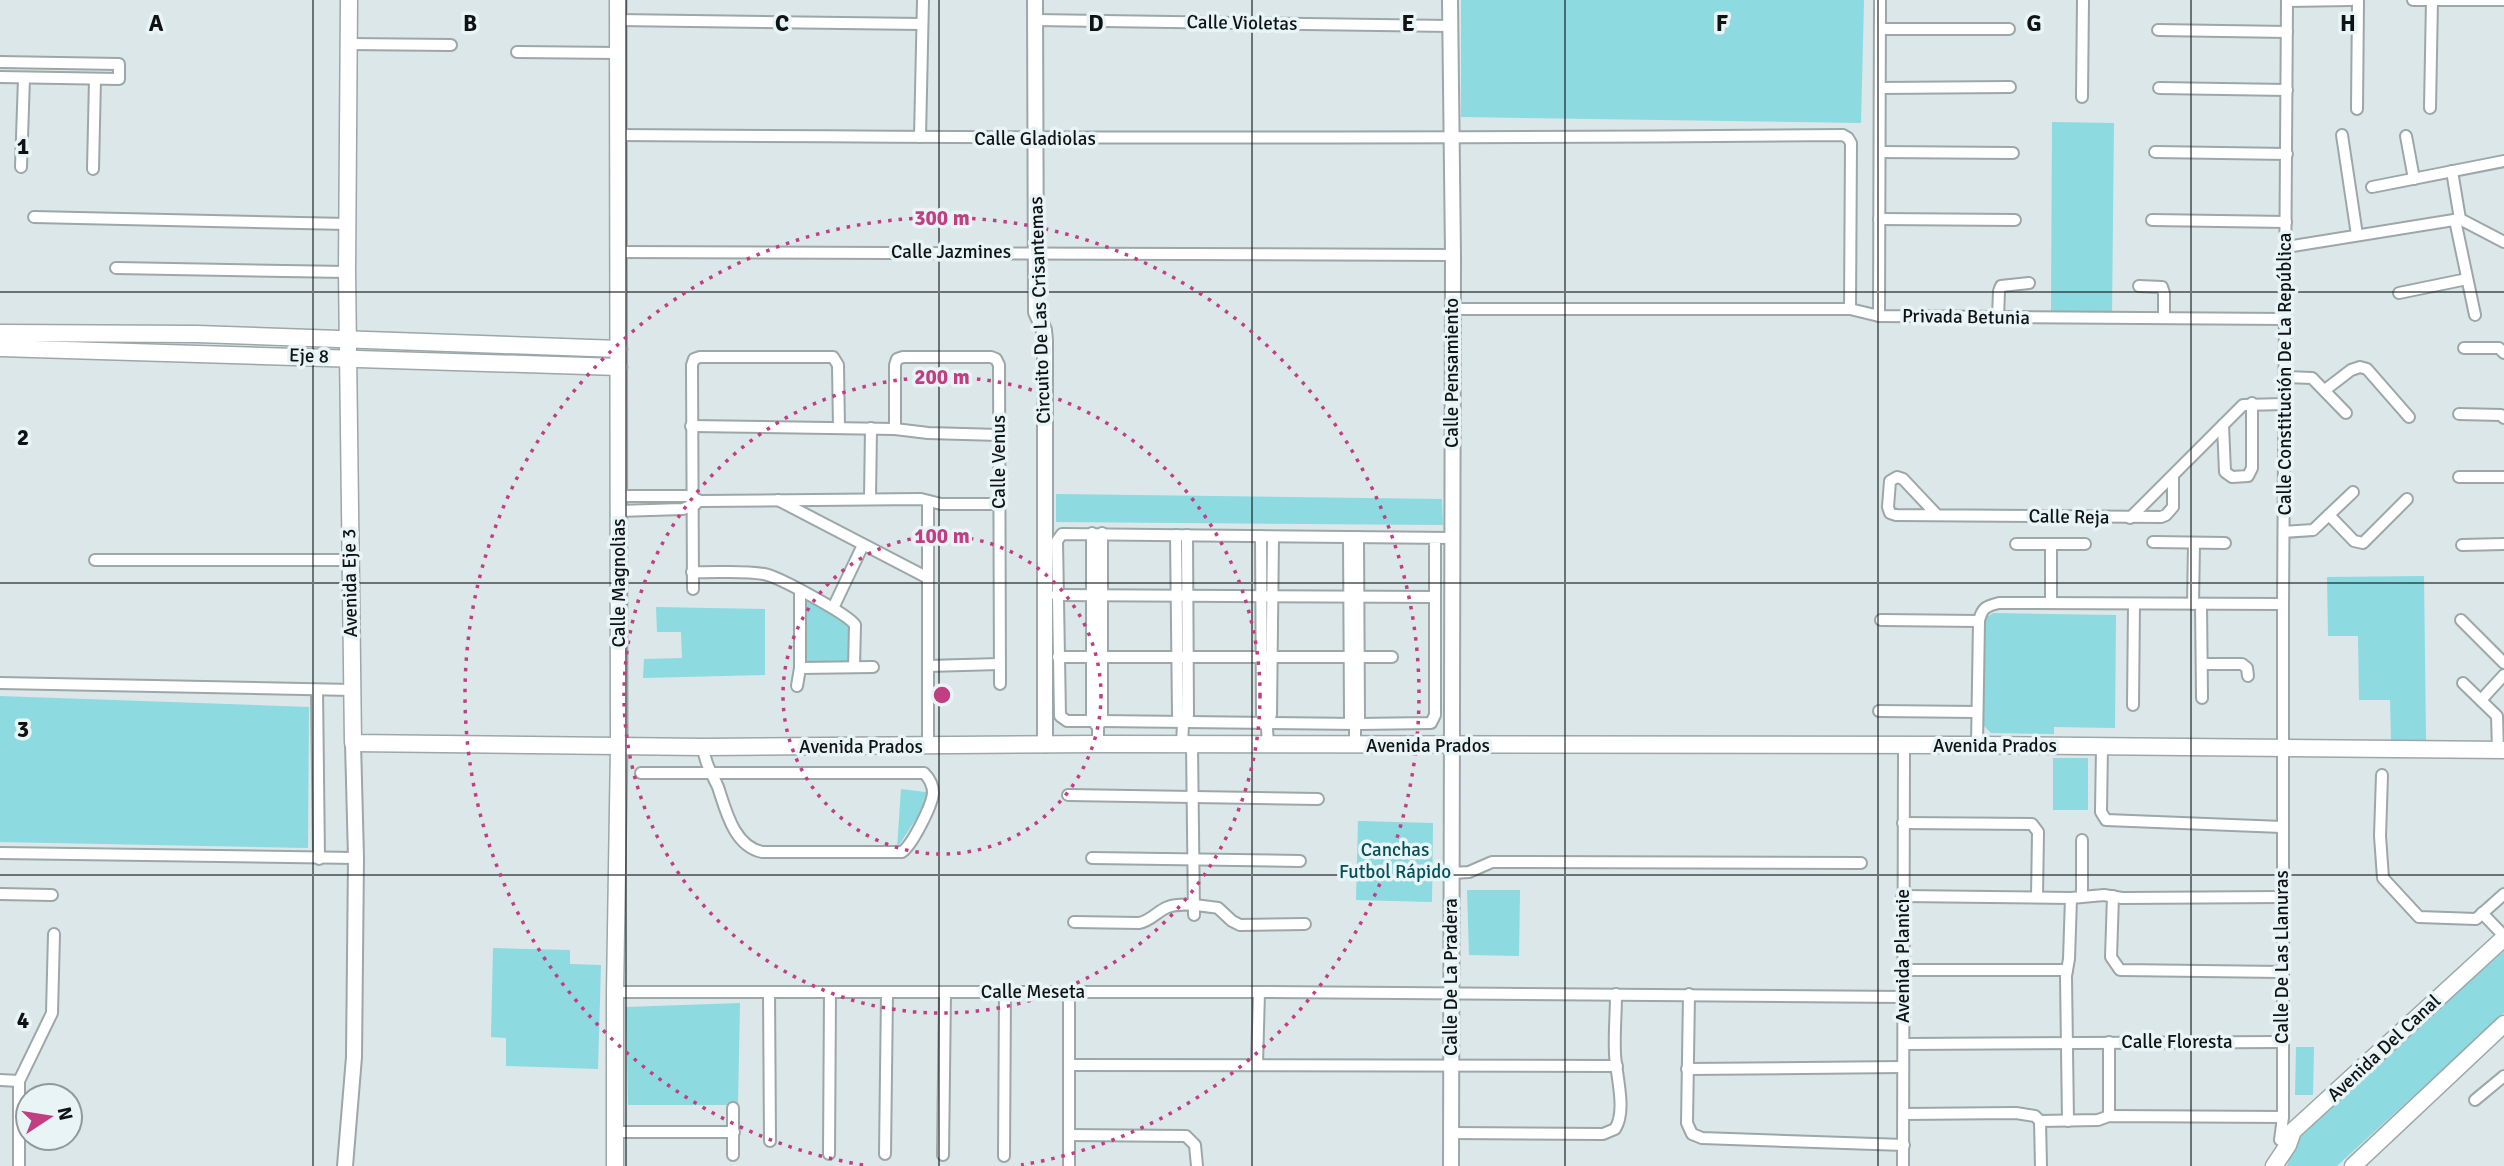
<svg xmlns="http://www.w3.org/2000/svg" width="2504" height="1166" font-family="Signika,sans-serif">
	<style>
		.green { fill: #8ddae0 }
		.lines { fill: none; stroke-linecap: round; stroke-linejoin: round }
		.minor-casing { stroke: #9ca7a8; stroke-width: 14 }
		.tertiary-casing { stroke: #9ca7a8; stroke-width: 18 }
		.secondary-casing { stroke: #9ca7a8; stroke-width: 19 }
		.minor { stroke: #fff; stroke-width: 10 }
		.tertiary { stroke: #fff; stroke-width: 14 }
		.secondary { stroke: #fff; stroke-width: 16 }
		.grid { fill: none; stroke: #0f1314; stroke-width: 2; stroke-opacity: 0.55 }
		.ring { fill: none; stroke: #c23e83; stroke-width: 3.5; stroke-dasharray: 3.5 7 }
		.labels { text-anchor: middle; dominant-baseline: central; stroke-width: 7; stroke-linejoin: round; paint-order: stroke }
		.street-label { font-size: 19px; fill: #0f1314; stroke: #e8f4f5 }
		.park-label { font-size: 19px; fill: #025257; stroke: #e8f4f5 }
		.grid-label { font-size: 23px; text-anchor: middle; font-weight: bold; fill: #0f1314; stroke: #e8f4f5; stroke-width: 7; stroke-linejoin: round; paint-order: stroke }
		.centre { fill: #c23e83; stroke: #e8f4f5; stroke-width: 3.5 }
		.ring-label { font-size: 21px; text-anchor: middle; font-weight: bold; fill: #c23e83; stroke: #e8f4f5; stroke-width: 7; stroke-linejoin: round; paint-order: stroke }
	</style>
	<rect width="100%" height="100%" fill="#dbe7e8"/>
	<!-- green -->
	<g class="green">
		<path d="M1461,0H1864L1861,123L1461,117Z"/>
		<path d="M2052,122L2114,123L2112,314L2051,313Z"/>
		<path d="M1056,494L1442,499L1443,525L1056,522Z"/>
		<path d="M2424,576L2426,741H2391L2390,700H2359L2358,636H2328L2327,577Z"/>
		<path d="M796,595L859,619V665L801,667Z"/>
		<path d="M656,607L765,609V675L643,678L644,659L682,658L681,632H657Z"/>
		<path d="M1993,613L2116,615L2115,728L2054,727V734L1991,733L1983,725L1984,619Z"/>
		<path d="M0,696L309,707L308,848L0,842Z"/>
		<rect x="2053" y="758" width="35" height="52"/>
		<path d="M901,789L933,793L897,848Z"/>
		<path d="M1358,821L1433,823L1432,902L1356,900Z"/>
		<path d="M1467,890H1520L1519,956L1469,955Z"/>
		<path d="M493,948L570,950V964L601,965L598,1069L506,1066V1038L491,1037Z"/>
		<path d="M2504,951V1013L2337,1166H2287L2299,1132Z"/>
		<path d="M740,1003L738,1105H628L626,1007Z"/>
		<path d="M2296,1047H2314L2313,1095H2295Z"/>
	</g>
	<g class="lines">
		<defs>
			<g id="minor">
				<path d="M2413,0H2504"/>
				<path d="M2287,1L2351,0"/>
				<path d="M618,20L922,24"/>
				<path d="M1035,20L1450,26"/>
				<path d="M1880,29H2009"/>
				<path d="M2158,30L2287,32"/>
				<path d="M349,44L451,45"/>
				<path d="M517,52L618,53"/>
				<path d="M0,62L119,64V79L0,77"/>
				<path d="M1880,88L2010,87"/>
				<path d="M2159,88L2287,90"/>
				<path d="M2082,97L2083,0"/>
				<path d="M2430,108L2432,0"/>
				<path d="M2357,109L2358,0"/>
				<path d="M617,135C1026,138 1434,139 1843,135L1848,138L1851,143L1850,309"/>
				<path d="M2342,135L2357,235"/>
				<path d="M2406,136L2414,179"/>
				<path d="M920,137L923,0"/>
				<path d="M1880,152L2013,153"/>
				<path d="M2155,152L2287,154"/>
				<path d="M21,167L24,78"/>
				<path d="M93,169L95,79"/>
				<path d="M2452,171L2460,219"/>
				<path d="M2372,187L2504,161"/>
				<path d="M34,217L347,224"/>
				<path d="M1879,219L2015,220"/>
				<path d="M2152,220L2286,222"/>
				<path d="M2455,220L2475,315"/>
				<path d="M2286,247L2460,219L2504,242"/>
				<path d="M618,252L1453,255"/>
				<path d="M116,268L347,272"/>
				<path d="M2139,286L2162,287L2164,293V317"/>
				<path d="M2399,293L2467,279"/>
				<path d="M1452,309H1850L1879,316L2286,319"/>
				<path d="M1879,316L1880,0"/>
				<path d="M1998,317L1999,291L2001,286L2029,283"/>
				<path d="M2464,348H2499L2504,353"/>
				<path d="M2285,377L2312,378L2346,413"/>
				<path d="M2325,390L2351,370L2360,367L2367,369L2409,417"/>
				<path d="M2459,414L2501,415L2504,418"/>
				<path d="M2223,425L2225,472L2232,477L2248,476L2252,468V403"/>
				<path d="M691,426L895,429L928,433L999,435"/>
				<path d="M895,429V365L897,359L903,357H991L996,359L999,365L1000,684"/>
				<path d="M2459,477H2504"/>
				<path d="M619,496H686L701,501L921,499L941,504H1000"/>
				<path d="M870,498L871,428"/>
				<path d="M778,500L928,578"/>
				<path d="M618,511L683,509L696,504"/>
				<path d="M1937,515L1903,479L1897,477L1890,481L1888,507L1890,513L1896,515L2161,517L2166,515L2173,507V476"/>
				<path d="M2329,515L2354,541L2363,543L2407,499"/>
				<path d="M2130,518L2243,405L2285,404"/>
				<path d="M2284,532L2313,530L2353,492"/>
				<path d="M1092,533V717L1096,725"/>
				<path d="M1176,535L1178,715L1183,724"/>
				<path d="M1261,536L1262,715L1265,725"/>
				<path d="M1349,537L1350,719L1355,727"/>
				<path d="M1435,538V715L1431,723L1358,724L1101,721H1067L1060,716L1057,541L1062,534L1452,538"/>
				<path d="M2153,542L2225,543"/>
				<path d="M2016,544H2085"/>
				<path d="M2462,545L2504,544"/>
				<path d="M95,560H350"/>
				<path d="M692,572C715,573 741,570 764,574C777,576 848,614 855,625L854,667"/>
				<path d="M693,589L692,365L694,359L700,357H833L838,365L839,428"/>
				<path d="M1056,595L1435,597"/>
				<path d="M2051,603V544"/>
				<path d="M2193,604L2194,543"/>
				<path d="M2201,604L2202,698"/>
				<path d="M833,608L863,545"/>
				<path d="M1881,620L1979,621"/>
				<path d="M2461,620L2504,663"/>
				<path d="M1058,657H1392"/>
				<path d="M2202,664H2242L2247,668L2248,676"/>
				<path d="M928,666L999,664"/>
				<path d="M800,668L873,667"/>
				<path d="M0,683L352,690"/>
				<path d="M2463,683L2497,716L2498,750"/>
				<path d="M797,686L800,668V591"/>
				<path d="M317,690L319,859"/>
				<path d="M2481,700L2504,675"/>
				<path d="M2133,705L2134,604"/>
				<path d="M1879,711L1977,712"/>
				<path d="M1098,744V727L1102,717V533"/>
				<path d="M1182,745L1183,724L1188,715L1187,535"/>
				<path d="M1192,745L1194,915"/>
				<path d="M1268,745L1267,728L1271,714L1273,537"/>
				<path d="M1355,745V727L1359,719L1358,537"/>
				<path d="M1977,745L1979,621C1982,608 1986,606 1999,603L2283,604"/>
				<path d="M2102,746L2101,812L2106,820L2282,827"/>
				<path d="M928,747V501"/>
				<path d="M641,773H924C930,779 933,785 933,793C932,806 912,845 902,852H762C734,846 726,811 718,787C711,772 705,763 703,747"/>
				<path d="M2382,775L2380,836L2383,878L2419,917L2476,919L2504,894"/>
				<path d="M1068,795L1318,799"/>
				<path d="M1903,823L2032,824L2038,832L2037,897"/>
				<path d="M0,853L356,858"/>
				<path d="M1092,858L1300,861"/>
				<path d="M1452,873L1469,872L1492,862L1861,863"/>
				<path d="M0,894L52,895"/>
				<path d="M2082,895V840"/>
				<path d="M1902,896L2071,898L2069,959L2066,976L2068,1121"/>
				<path d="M2113,896L2111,957L2120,970L2282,972"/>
				<path d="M2071,898L2104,895L2122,898L2282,897"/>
				<path d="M2482,913L2504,936"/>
				<path d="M1074,922L1139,923C1151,921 1157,911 1168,907C1182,902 1204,906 1218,908L1232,921L1240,925L1305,924"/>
				<path d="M1903,970H2067"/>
				<path d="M615,992H1259L1904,997"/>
				<path d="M769,992L770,1141"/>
				<path d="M1689,994L1687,1123L1692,1134L1702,1138L1904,1145"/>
				<path d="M1904,1044L2282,1042"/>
				<path d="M1069,1065L1617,1066"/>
				<path d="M1257,1065L1259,992"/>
				<path d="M1687,1069L1903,1067"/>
				<path d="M0,1080L19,1081"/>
				<path d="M2475,1100L2504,1076"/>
				<path d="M733,1108V1155"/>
				<path d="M1904,1114L2016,1113L2035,1116L2040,1121"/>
				<path d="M2109,1116V1042"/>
				<path d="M2040,1121L2098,1120L2109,1116L2283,1117"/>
				<path d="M2040,1121L2041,1166"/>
				<path d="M615,1132H734"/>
				<path d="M1451,1133L1603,1134L1615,1129C1627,1111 1616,1075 1615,1054C1614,1034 1616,1014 1616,994"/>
				<path d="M1069,1135L1186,1136L1195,1145L1197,1166"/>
				<path d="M2280,1140L2283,1117V604L2287,0"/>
				<path d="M829,1154L830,992"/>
				<path d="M885,1154L887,993"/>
				<path d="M943,1155L945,993"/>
				<path d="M1004,1156L1005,993"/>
				<path d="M19,1166V1081L52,1013L54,934"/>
				<path d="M1069,1166V992"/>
				<path d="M1903,1166L1904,747"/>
			</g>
			<g id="tertiary">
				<path d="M1035,0L1036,312L1044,330L1045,341V745"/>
				<path d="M1450,0L1453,255L1451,1166"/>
				<path d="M345,1166L354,1057L356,858L353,743"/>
			</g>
			<g id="secondary">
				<path d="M349,0L347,272L353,743L703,747L1098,744L1977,745L2504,750"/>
				<path d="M0,333L197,334L619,349"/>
				<path d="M0,348L619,367"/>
				<path d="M615,1166V992L619,747L618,0"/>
				<path d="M2274,1166L2288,1145L2293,1131L2504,938"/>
				<path d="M2353,1166L2504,1024"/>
			</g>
		</defs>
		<!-- minor casing -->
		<use href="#minor" class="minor-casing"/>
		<!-- tertiary casing -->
		<use href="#tertiary" class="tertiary-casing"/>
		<!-- secondary casing -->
		<use href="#secondary" class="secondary-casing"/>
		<!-- minor -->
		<use href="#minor" class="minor"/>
		<!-- tertiary -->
		<use href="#tertiary" class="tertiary"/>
		<!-- secondary -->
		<use href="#secondary" class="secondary"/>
	</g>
	<!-- grid -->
	<path class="grid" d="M313,0V1166M626,0V1166M939,0V1166M1252,0V1166M1565,0V1166M1878,0V1166M2191,0V1166M0,292H2504M0,583H2504M0,875H2504"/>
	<!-- distance rings -->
	<g class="ring">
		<circle cx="942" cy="695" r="159"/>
		<circle cx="942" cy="695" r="318"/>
		<path d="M863 1165A477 477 0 1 1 1021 1165"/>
	</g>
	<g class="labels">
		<!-- street labels -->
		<g class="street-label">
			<text transform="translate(1242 23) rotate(1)">Calle Violetas</text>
			<text x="1035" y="139">Calle Gladiolas</text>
			<text x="951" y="252">Calle Jazmines</text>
			<text transform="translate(1040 310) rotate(-92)">Circuito De Las Crisantemas</text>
			<text transform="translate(1966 317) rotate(1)">Privada Betunia</text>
			<text transform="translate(309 356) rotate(2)">Eje 8</text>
			<text transform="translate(1452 373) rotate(-90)">Calle Pensamiento</text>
			<text transform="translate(2285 374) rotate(-90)">Calle Constitución De La República</text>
			<text transform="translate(999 462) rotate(-90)">Calle Venus</text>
			<text transform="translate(2069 517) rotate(1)">Calle Reja</text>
			<text transform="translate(350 583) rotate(-91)">Avenida Eje 3</text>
			<text transform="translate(619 583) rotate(-90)">Calle Magnolias</text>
			<text x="1428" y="746">Avenida Prados</text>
			<text x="1995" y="746">Avenida Prados</text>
			<text x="861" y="747">Avenida Prados</text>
			<text transform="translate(1903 956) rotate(-90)">Avenida Planicie</text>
			<text transform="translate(2282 957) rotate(-90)">Calle De Las Llanuras</text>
			<text transform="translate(1451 977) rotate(-90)">Calle De La Pradera</text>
			<text x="1033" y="992">Calle Meseta</text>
			<text x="2177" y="1042">Calle Floresta</text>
			<text transform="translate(2384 1048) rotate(-43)">Avenida Del Canal</text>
		</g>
		<!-- park labels -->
		<g class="park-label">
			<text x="1395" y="850">Canchas<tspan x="1395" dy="22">Futbol Rápido</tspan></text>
		</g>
	</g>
	<g class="grid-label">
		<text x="156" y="31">A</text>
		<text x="470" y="31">B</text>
		<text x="782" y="31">C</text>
		<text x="1096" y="31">D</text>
		<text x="1408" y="31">E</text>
		<text x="1722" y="31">F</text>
		<text x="2034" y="31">G</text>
		<text x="2348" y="31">H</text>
		<text x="23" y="154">1</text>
		<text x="23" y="445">2</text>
		<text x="23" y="737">3</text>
		<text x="23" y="1028">4</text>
	</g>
	<circle cx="942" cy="695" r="10" class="centre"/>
	<g class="ring-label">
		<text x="942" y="225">300 m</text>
		<text x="942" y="384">200 m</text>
		<text x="942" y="543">100 m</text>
	</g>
	<!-- north arrow -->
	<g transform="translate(49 1117) rotate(78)"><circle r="33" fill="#e8f4f5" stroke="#919a9b" stroke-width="2"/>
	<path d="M0-5L12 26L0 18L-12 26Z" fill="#c23e83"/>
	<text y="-10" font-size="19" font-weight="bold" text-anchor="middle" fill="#0f1314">N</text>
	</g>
</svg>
